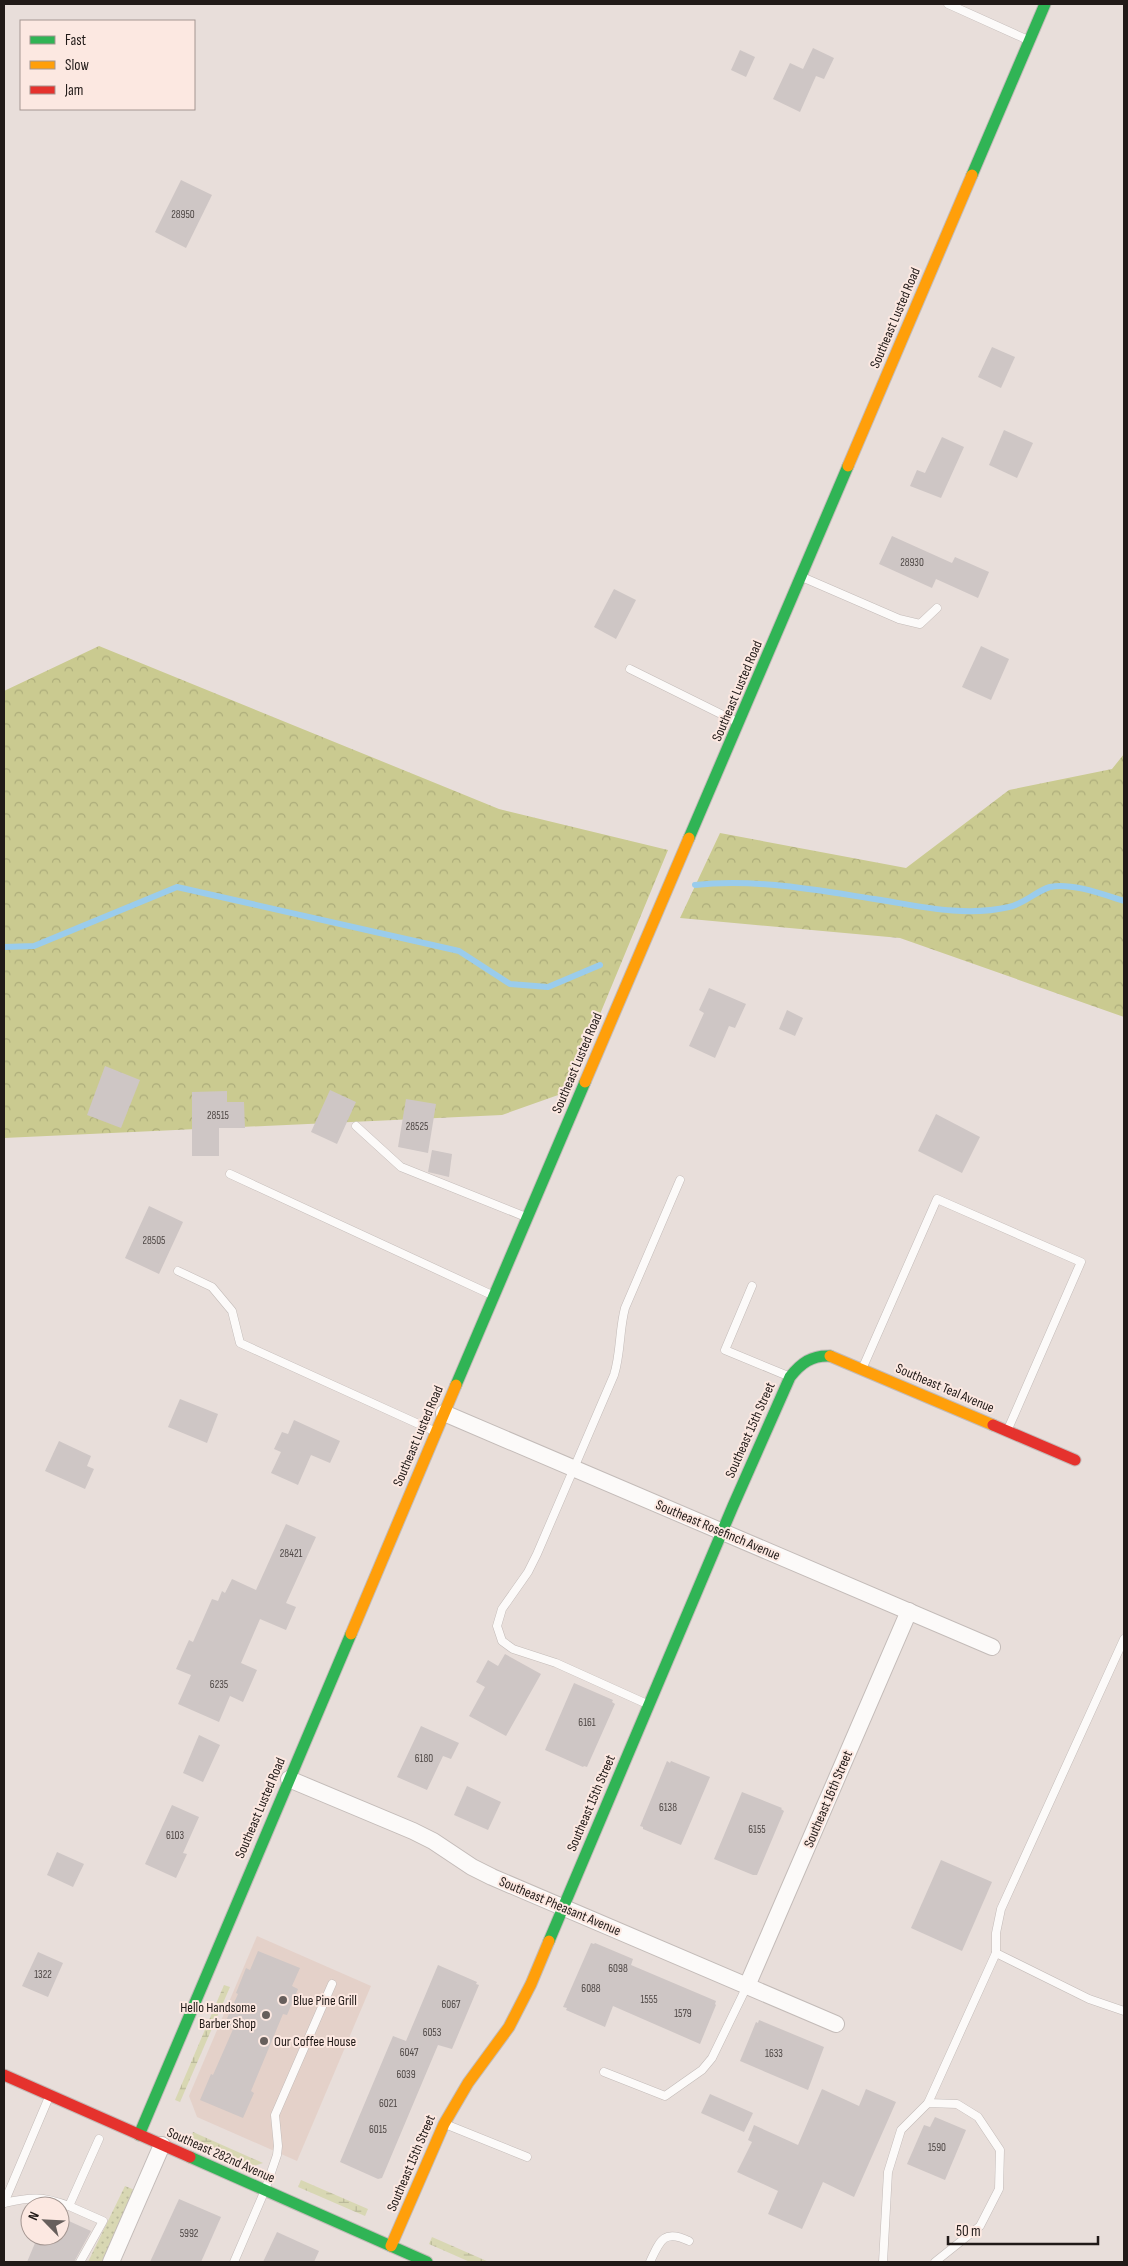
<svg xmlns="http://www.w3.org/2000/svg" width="1128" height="2266" font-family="'Sofia Sans Condensed',sans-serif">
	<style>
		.built { fill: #e4d1c9 }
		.grass { fill: url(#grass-dots) }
		.forest { fill: url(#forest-crowns) }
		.wetland { fill: url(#wetland-marsh) }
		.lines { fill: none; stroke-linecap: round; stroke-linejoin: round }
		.stream { stroke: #9accec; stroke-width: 6 }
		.building { fill: #cec6c5 }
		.lane-casing { stroke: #c3bbb8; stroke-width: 9 }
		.street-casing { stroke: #c3bbb8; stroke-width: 18 }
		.fast-casing { stroke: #c3bbb8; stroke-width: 13 }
		.slow-casing { stroke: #c3bbb8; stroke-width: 13 }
		.jam-casing { stroke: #c3bbb8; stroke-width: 13 }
		.lane { stroke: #fcfaf9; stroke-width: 8 }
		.street { stroke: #fcfaf9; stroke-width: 16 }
		.fast { stroke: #30b455; stroke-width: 11 }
		.slow { stroke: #ff9f0a; stroke-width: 11 }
		.jam { stroke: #e5322d; stroke-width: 11 }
		.poi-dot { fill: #675f5c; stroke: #fce8e1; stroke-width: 2 }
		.labels { text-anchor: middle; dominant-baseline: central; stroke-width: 4; stroke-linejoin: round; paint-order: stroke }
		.number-label { font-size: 11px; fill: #4f4846 }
		.street-label { font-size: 14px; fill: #211a18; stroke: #fce8e1 }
		.poi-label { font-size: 14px; fill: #211a18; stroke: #fce8e1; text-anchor: start }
	</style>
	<defs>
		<pattern id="grass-dots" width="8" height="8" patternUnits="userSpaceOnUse" patternTransform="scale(1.25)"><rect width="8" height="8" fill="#d8d7b3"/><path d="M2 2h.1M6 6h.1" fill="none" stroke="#b9b899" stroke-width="1.8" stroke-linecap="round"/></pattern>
		<pattern id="forest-crowns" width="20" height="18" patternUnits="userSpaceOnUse" patternTransform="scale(1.25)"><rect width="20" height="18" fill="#caca90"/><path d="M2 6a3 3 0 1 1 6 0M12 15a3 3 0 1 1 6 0" fill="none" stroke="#adad7b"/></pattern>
		<pattern id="wetland-marsh" width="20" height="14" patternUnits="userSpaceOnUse" patternTransform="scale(1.25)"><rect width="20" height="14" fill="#d8d7b3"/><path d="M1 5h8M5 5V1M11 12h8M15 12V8" fill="none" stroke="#b9b899"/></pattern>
	</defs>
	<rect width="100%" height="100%" fill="#e8deda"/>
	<!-- built -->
	<path class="built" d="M257,1936L371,1986L297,2161L197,2117L189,2096Z"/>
	<!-- grass -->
	<path class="grass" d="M125,2186L137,2191L105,2262H88Z"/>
	<!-- forest -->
	<g class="forest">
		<path d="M99,646L499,809L668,850L569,1089L561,1094L502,1115L4,1138V691Z"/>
		<path d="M1124,754V1017L900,938L680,918L720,833L906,868L1009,790L1112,769Z"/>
	</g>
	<!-- wetland -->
	<g class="wetland">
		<path d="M224,1985L230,1987L180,2102L175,2100Z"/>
		<path d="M193,2132L263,2163L254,2166L191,2138Z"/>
		<path d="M301,2180L368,2209L365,2216L298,2187Z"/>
		<path d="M432,2237L489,2262H470L429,2244Z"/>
	</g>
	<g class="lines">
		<!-- stream -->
		<g class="stream">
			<path d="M695,885C757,878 821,891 881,900C923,907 967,917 1009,907C1024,904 1036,891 1050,887C1071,882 1105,895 1124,901"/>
			<path d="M4,947L34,946L177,887L459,951L510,984L548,987L600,965"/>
		</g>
	</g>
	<!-- building -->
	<g class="building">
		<path d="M813,48L834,58L824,79L816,76L800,112L773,99L790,63L803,69Z"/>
		<path d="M740,50L755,57L746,77L731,70Z"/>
		<path d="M181,180L212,195L186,248L155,232Z"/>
		<path d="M992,347L1015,357L1001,388L978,377Z"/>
		<path d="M1004,430L1033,443L1017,478L989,465Z"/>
		<path d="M942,437L964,447L941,498L910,486L917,470L925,473Z"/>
		<path d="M892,536L952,563L955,557L989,572L978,598L936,579L932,588L879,564Z"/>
		<path d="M614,589L636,600L616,639L594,627Z"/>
		<path d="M981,646L1009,659L991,700L962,687Z"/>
		<path d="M709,988L746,1004L735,1028L729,1026L715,1058L689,1046L704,1013L699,1010Z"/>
		<path d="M787,1010L803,1018L795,1036L779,1029Z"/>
		<path d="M105,1066L140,1080L121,1128L87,1115Z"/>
		<path d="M330,1090L356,1102L337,1144L311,1132Z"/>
		<path d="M227,1091V1102H244L245,1128H219V1156H192V1092Z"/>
		<path d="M406,1099L436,1104L428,1153L398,1147Z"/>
		<path d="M936,1114L980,1137L962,1173L918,1151Z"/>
		<path d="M432,1150L452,1154L449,1177L428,1172Z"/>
		<path d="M149,1206L183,1222L159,1274L125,1258Z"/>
		<path d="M180,1399L218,1414L207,1443L168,1427Z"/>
		<path d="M294,1420L340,1441L330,1463L311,1455L298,1485L271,1473L281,1452L274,1449L282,1432L288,1434Z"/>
		<path d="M59,1441L91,1456L87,1466L94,1469L85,1489L45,1471Z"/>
		<path d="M286,1524L316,1537L286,1603L296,1607L286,1630L260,1619L241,1663L257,1670L243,1702L230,1696L219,1722L178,1704L191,1675L176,1669L189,1640L193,1642L212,1599L218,1601L222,1591L225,1593L232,1579L256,1590Z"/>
		<path d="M505,1654L541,1674L506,1736L469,1716L485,1687L476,1682L488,1660L498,1666Z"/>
		<path d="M574,1683L613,1700L612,1702L615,1704L587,1767L584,1766L583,1767L545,1750Z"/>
		<path d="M421,1726L459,1743L451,1759L443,1756L427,1790L397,1777Z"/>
		<path d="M199,1735L220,1745L203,1782L183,1773Z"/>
		<path d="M667,1761L670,1763L671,1761L710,1777L681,1845L643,1829V1827L640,1826Z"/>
		<path d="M467,1786L501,1802L488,1830L454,1815Z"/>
		<path d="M742,1792L782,1808L781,1809L784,1811L757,1875H753L714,1859Z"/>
		<path d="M172,1805L199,1817L183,1853L187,1854L176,1878L145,1864Z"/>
		<path d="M57,1852L84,1864L73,1887L47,1875Z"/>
		<path d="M941,1860L992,1882L962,1951L911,1928Z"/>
		<path d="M591,1943L594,1944L595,1943L633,1959L631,1965L716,2001L715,2004L716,2005L700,2044L613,2006L605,2027L566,2010L567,2008L563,2007Z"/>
		<path d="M258,1951L300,1968L292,1986L298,1989L287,2015L283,2014L251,2091L254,2093L243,2118L200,2100L211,2074L213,2075L234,2027L225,2023L238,1994L236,1993L246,1968L250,1970Z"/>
		<path d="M38,1952L63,1963L48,1997L22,1986Z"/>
		<path d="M438,1965L477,1982L476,1984L479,1985L452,2049L438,2045L382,2178L378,2179L340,2162L393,2036L406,2041Z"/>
		<path d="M759,2020L824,2047L808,2090L740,2061L756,2022L758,2023Z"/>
		<path d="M822,2089L859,2106L866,2089L896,2102L854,2197L823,2182L802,2229L768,2214L778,2191L737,2172L752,2142L748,2140L754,2125L798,2145Z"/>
		<path d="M710,2094L753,2113L744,2132L701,2113Z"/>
		<path d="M935,2117L966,2130L945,2180L907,2164L924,2125L930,2127Z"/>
		<path d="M179,2199L221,2217L201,2262H150Z"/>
		<path d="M60,2217L91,2231L74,2262H27L38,2236H60Z"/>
		<path d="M277,2232L319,2251L314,2262H263Z"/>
	</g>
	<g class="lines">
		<defs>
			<g id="lane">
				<path d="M948,4L1028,40"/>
				<path d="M802,577L899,619L920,624L937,608"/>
				<path d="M630,669L735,721"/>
				<path d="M356,1126L401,1167L526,1217"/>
				<path d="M230,1174L492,1295"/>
				<path d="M178,1271L212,1287L232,1311L240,1343L434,1431"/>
				<path d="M752,1286L725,1350L788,1376"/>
				<path d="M863,1367L937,1199L1081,1262L1008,1429"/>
				<path d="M647,1704L556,1663L513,1649L502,1641L497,1626L502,1609L528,1572L537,1554L614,1375C621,1353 619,1330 625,1308L680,1180"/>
				<path d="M996,1953L1089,1999L1124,2011"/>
				<path d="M604,2072L665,2096L702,2070L712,2058L747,1986"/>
				<path d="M928,2103L996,1953V1933L1001,1909L1124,1639"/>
				<path d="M445,2124L527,2157"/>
				<path d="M4,2203C31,2197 42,2196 69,2206L99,2139"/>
				<path d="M4,2203L49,2097"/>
				<path d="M69,2206L103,2221L80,2262"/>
				<path d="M234,2262L265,2190L277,2155L278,2146L275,2115L332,1984"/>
				<path d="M650,2262C660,2240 664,2229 689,2241"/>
				<path d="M883,2262L888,2172L901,2130L928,2103L957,2104L978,2117L1000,2150L999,2189L980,2226L935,2262"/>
			</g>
			<g id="street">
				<path d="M444,1413L992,1647"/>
				<path d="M289,1779L413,1831L433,1841L472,1867L492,1877L836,2024"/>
				<path d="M747,1986L909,1611"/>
				<path d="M111,2262L162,2145"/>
			</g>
			<g id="fast">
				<path d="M972,175L1045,4"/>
				<path d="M689,838L848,466"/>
				<path d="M456,1385L585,1082"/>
				<path d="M549,1941L733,1506L790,1377C801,1363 812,1355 830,1356"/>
				<path d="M139,2135L351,1634"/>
				<path d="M190,2157L427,2262"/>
			</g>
			<g id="slow">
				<path d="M848,466L972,175"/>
				<path d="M585,1082L689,838"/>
				<path d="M830,1356L993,1425"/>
				<path d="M351,1634L456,1385"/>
				<path d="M391,2246L444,2124L468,2083L509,2027L531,1984L549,1941"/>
			</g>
			<g id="jam">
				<path d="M993,1425L1075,1460"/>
				<path d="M4,2075L190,2157"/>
			</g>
		</defs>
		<!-- lane casing -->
		<use href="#lane" class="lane-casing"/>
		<!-- street casing -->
		<use href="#street" class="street-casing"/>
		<!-- fast casing -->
		<use href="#fast" class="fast-casing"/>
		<!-- slow casing -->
		<use href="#slow" class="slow-casing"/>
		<!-- jam casing -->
		<use href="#jam" class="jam-casing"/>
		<!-- lane -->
		<use href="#lane" class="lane"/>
		<!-- street -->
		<use href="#street" class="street"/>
		<!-- fast -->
		<use href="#fast" class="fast"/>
		<!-- slow -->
		<use href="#slow" class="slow"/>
		<!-- jam -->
		<use href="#jam" class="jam"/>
	</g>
	<!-- markers -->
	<g class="poi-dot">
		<circle cx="283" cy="2000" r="5"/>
		<circle cx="266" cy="2015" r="5"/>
		<circle cx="264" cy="2041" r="5"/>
	</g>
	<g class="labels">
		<!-- number labels -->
		<g class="number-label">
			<text x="183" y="214">28950</text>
			<text x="912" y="562">28930</text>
			<text x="218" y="1115">28515</text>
			<text x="417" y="1126">28525</text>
			<text x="154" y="1240">28505</text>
			<text x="291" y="1553">28421</text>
			<text x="219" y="1684">6235</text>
			<text x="587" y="1722">6161</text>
			<text x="424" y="1758">6180</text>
			<text x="668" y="1807">6138</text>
			<text x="757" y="1829">6155</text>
			<text x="175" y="1835">6103</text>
			<text x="618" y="1968">6098</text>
			<text x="43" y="1974">1322</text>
			<text x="591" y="1988">6088</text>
			<text x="649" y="1999">1555</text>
			<text x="451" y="2004">6067</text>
			<text x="683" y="2013">1579</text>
			<text x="432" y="2032">6053</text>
			<text x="409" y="2052">6047</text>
			<text x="774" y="2053">1633</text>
			<text x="406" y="2074">6039</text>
			<text x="388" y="2103">6021</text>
			<text x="378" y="2129">6015</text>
			<text x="937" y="2147">1590</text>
			<text x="189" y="2233">5992</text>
		</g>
		<!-- street labels -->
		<g class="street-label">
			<text transform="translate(895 318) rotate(-67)">Southeast Lusted Road</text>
			<text transform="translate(737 691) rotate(-67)">Southeast Lusted Road</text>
			<text transform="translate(577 1063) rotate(-67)">Southeast Lusted Road</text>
			<text transform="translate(945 1388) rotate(23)">Southeast Teal Avenue</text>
			<text transform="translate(750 1430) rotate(-66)">Southeast 15th Street</text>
			<text transform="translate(418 1436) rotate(-67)">Southeast Lusted Road</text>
			<text transform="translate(718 1530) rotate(23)">Southeast Rosefinch Avenue</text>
			<text transform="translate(828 1799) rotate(-67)">Southeast 16th Street</text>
			<text transform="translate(591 1803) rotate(-67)">Southeast 15th Street</text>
			<text transform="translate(260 1808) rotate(-67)">Southeast Lusted Road</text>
			<text transform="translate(560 1906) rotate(23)">Southeast Pheasant Avenue</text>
			<text transform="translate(221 2155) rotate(24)">Southeast 282nd Avenue</text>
			<text transform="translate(411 2163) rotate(-67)">Southeast 15th Street</text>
		</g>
		<!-- poi labels -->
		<g class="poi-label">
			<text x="293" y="2000">Blue Pine Grill</text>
			<text x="256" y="2007" text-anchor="end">Hello Handsome<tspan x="256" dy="16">Barber Shop</tspan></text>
			<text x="274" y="2041">Our Coffee House</text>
		</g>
	</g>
	<!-- border -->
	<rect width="1128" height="2266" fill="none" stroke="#211a18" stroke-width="10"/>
	<!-- legend -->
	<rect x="20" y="20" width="175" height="90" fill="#fce8e1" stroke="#a49691"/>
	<rect x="30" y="36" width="25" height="8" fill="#30b455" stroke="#a49691"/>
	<text x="65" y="45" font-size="15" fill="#211a18">Fast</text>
	<rect x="30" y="61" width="25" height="8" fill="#ff9f0a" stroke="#a49691"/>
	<text x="65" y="70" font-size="15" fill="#211a18">Slow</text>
	<rect x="30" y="86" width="25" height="8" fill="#e5322d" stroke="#a49691"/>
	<text x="65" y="95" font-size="15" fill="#211a18">Jam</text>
	<!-- north arrow -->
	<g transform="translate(45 2221) rotate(294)"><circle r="24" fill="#fce8e1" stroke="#a49691"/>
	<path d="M0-4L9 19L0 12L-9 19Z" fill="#675f5c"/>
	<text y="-8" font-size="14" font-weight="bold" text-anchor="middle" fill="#211a18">N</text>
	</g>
	<!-- scale -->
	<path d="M948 2236v8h150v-8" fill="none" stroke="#211a18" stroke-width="2.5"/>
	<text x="956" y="2236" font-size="15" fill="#211a18" stroke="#fce8e1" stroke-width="4" paint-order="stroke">50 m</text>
</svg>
